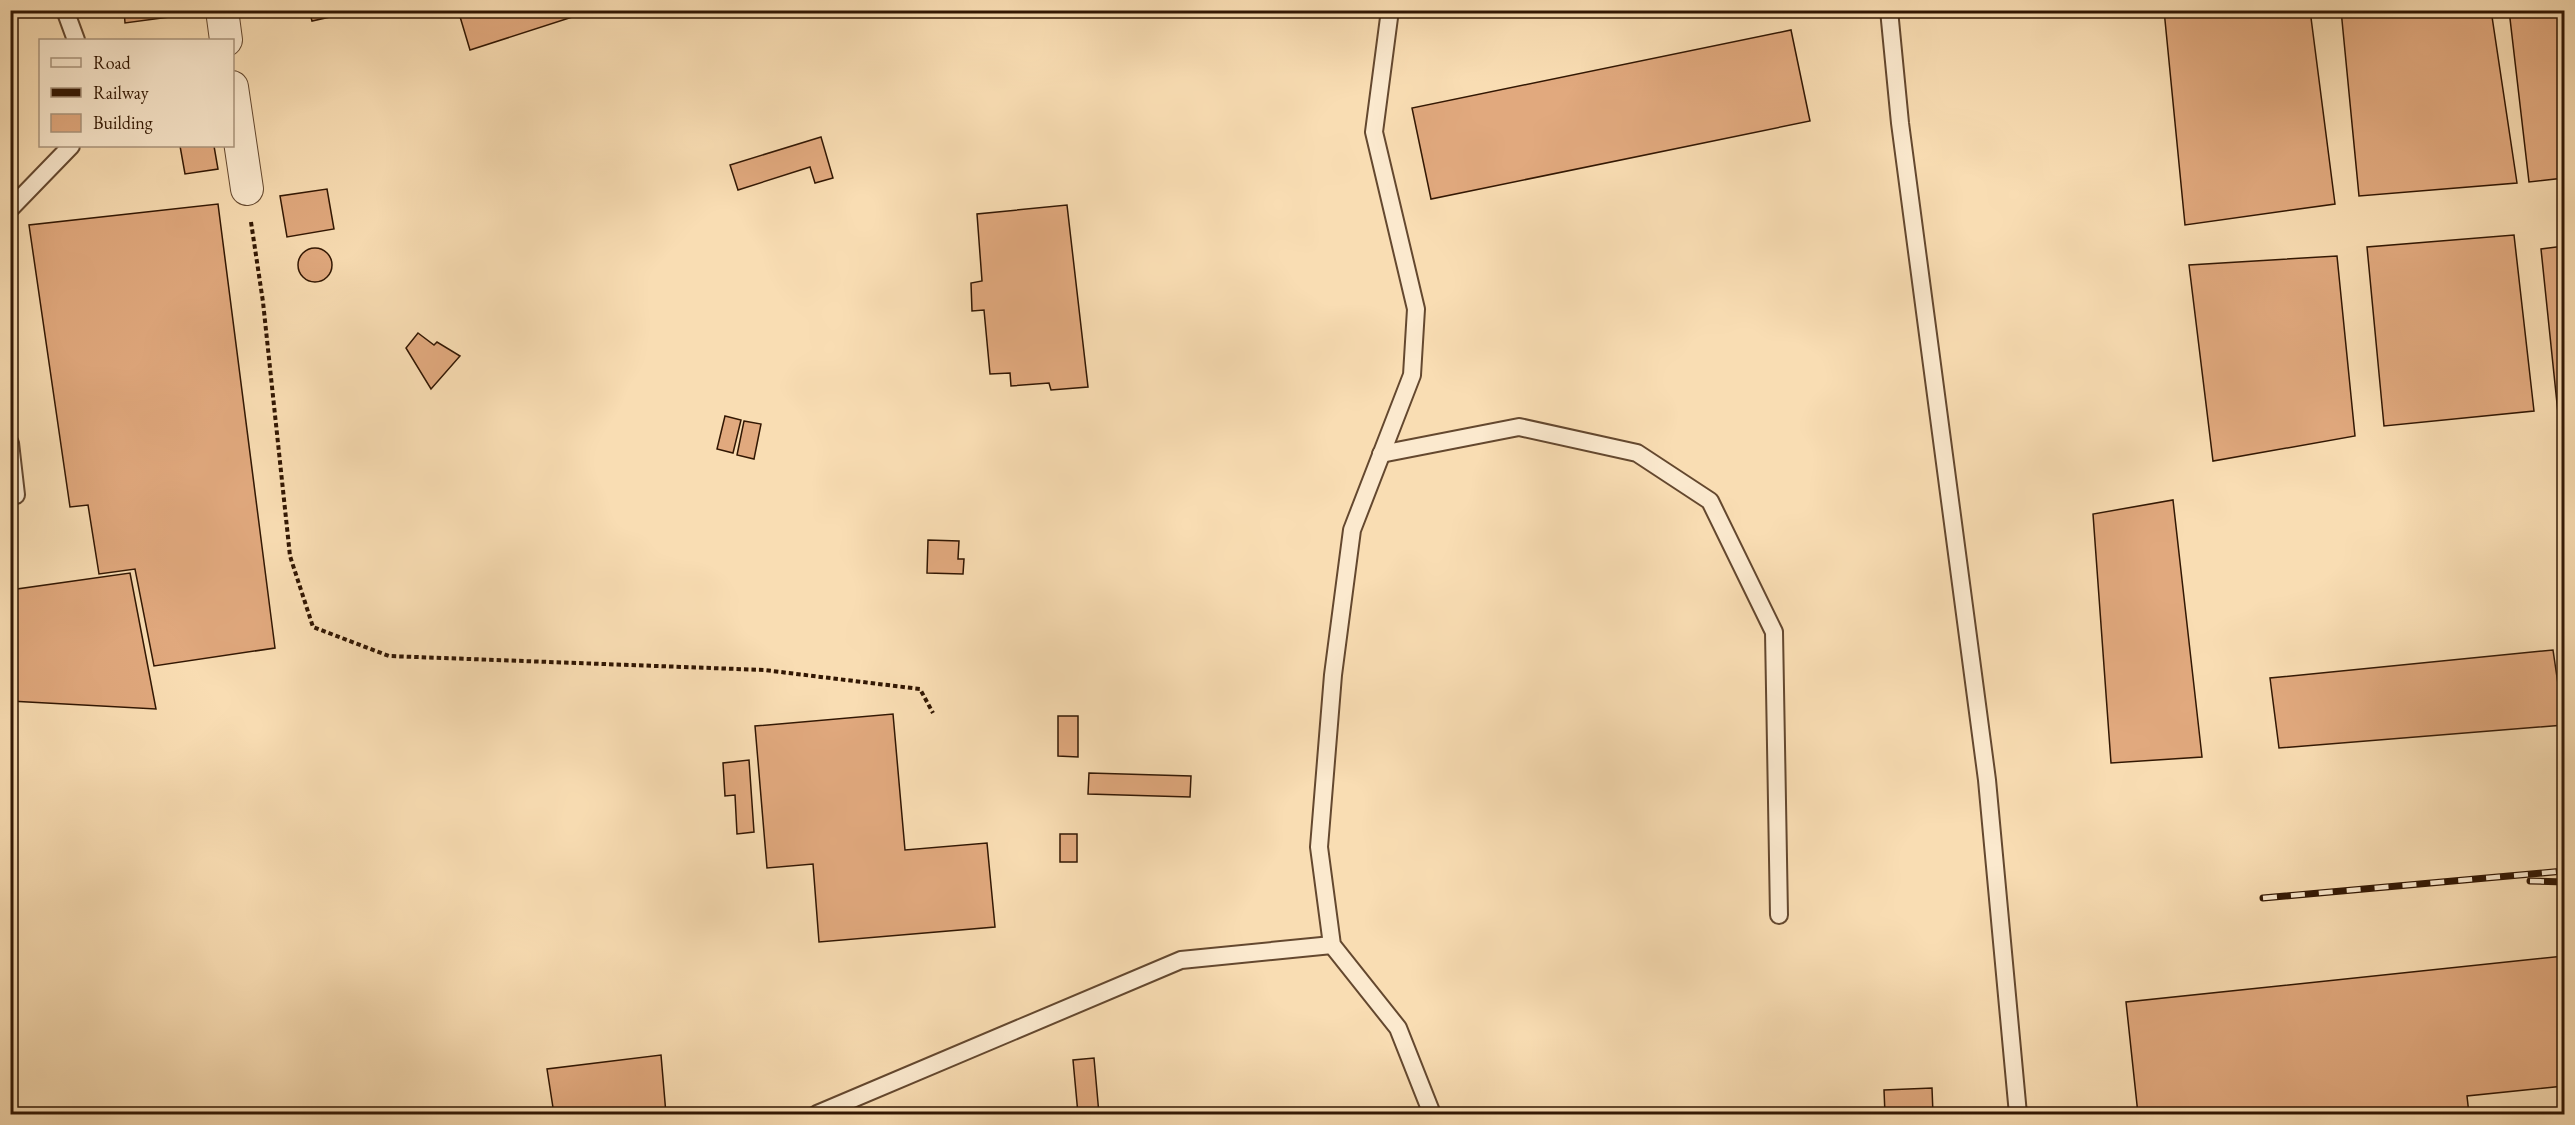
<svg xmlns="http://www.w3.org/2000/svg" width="2575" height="1125" font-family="'EB Garamond',serif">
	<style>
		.building { fill: #e1a97e; stroke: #321703; stroke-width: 1.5 }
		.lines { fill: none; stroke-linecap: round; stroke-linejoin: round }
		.service-casing { stroke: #64482f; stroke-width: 20 }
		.minor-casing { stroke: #64482f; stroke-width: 34 }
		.path { stroke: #321703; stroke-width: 4; stroke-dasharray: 4.5 3; stroke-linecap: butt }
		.service { stroke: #fbe9ce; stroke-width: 16 }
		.minor { stroke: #fbe9ce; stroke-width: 32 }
		.rail-casing { stroke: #321703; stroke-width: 7 }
		.rail { stroke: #fbe9ce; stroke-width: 4.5; stroke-dasharray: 14; stroke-linecap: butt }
	</style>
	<rect width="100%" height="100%" fill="#f9ddb3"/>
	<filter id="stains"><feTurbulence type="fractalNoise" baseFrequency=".00333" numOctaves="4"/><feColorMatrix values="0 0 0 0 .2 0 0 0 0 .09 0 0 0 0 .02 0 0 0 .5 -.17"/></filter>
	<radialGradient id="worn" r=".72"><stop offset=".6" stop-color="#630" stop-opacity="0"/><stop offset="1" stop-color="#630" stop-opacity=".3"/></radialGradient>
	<!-- building -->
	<g class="building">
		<path d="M124,10H199V13L125,23Z"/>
		<path d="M309,10H361L312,21Z"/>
		<path d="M458,10H594L470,50Z"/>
		<path d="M2164,10H2310L2335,204L2185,225Z"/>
		<path d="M2341,10H2491L2517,183L2359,196Z"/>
		<path d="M2509,10H2564V178L2529,182Z"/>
		<path d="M1791,30L1810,121L1431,199L1412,108Z"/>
		<path d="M821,137L833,178L815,183L810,167L738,190L730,165Z"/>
		<path d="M180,146H214L218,169L185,174Z"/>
		<path d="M327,189L334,229L287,237L280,196Z"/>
		<path d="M218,204L275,648L154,666L135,569L99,574L88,505L70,507L29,225Z"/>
		<path d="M1067,205L1088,387L1051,390L1049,383L1011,386L1010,373L990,374L984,310L972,311L971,283L982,281L977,214Z"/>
		<path d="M2514,235L2534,411L2384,426L2367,247Z"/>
		<path d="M2564,246V471L2541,249Z"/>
		<circle cx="315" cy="265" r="17"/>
		<path d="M2337,256L2355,436L2213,461L2189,265Z"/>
		<path d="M418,333L434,345L437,342L460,356L431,389L406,348Z"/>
		<path d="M725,416L741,420L733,453L717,449Z"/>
		<path d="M744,421L761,424L754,459L737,455Z"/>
		<path d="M2173,500L2202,757L2111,763L2093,514Z"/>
		<path d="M928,540L959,541L958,559H964L963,574L927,573Z"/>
		<path d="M130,573L156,709L10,701V590Z"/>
		<path d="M2553,650L2564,725L2279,748L2270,678Z"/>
		<path d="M893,714L905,850L987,843L995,927L819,942L813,864L767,868L755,726Z"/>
		<path d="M1058,716H1078V757L1058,756Z"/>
		<path d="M749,760L754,832L737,834L735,795L725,796L723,763Z"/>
		<path d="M1089,773L1191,776L1190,797L1088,794Z"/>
		<rect x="1060" y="834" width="17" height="28"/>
		<path d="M2564,956V1086L2467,1096L2469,1114H2138L2126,1002Z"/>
		<path d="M661,1055L666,1114H554L547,1069Z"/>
		<path d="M1094,1058L1099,1114H1078L1073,1060Z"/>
		<path d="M1932,1088L1933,1114H1885L1884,1090Z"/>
	</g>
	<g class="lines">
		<defs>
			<g id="service">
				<path d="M65,10L76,40"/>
				<path d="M1390,10L1374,132L1416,309L1412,375L1352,530L1333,675L1319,847L1332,945L1398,1028L1432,1114"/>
				<path d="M1889,10L1900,123L1987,780L2018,1114"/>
				<path d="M10,209L71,146"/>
				<path d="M10,443L16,495"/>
				<path d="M1381,454L1519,427L1637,453L1710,501L1774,632L1779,915"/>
				<path d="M817,1114L1181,960L1332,945"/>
			</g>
			<g id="minor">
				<path d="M222,10L226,40"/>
				<path d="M232,87L247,189"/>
			</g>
		</defs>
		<!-- service casing -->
		<use href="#service" class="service-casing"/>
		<!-- minor casing -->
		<use href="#minor" class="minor-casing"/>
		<!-- path -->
		<path class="path" d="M251,222L263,302L290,556L313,627L389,656L764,670L920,689L933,713"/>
		<!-- service -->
		<use href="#service" class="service"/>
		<!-- minor -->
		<use href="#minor" class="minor"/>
		<defs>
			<g id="rail">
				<path d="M2530,881L2564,882"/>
				<path d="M2263,898L2564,871"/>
			</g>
		</defs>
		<!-- rail casing -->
		<use href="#rail" class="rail-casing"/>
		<!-- rail -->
		<use href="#rail" class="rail"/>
	</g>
	<!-- margin -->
	<rect width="2575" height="1125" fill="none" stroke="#f9ddb3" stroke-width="36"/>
	<rect x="12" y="12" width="2551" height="1101" fill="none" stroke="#321703" stroke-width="3"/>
	<rect x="18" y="18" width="2539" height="1089" fill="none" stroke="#321703" stroke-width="1.5"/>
	<!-- legend -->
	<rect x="39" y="39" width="195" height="108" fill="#fbe9ce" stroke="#ab957d" stroke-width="1.5"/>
	<rect x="51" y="58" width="30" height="9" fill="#fbe9ce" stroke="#ab957d" stroke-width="1.5"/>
	<text x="93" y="69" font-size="18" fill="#321703">Road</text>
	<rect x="51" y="88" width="30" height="9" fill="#321703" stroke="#ab957d" stroke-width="1.5"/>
	<text x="93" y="99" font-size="18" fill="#321703">Railway</text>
	<rect x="51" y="114" width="30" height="18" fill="#e1a97e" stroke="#ab957d" stroke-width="1.5"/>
	<text x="93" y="129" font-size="18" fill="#321703">Building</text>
	<rect width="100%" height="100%" filter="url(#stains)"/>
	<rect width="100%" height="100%" fill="url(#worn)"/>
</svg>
